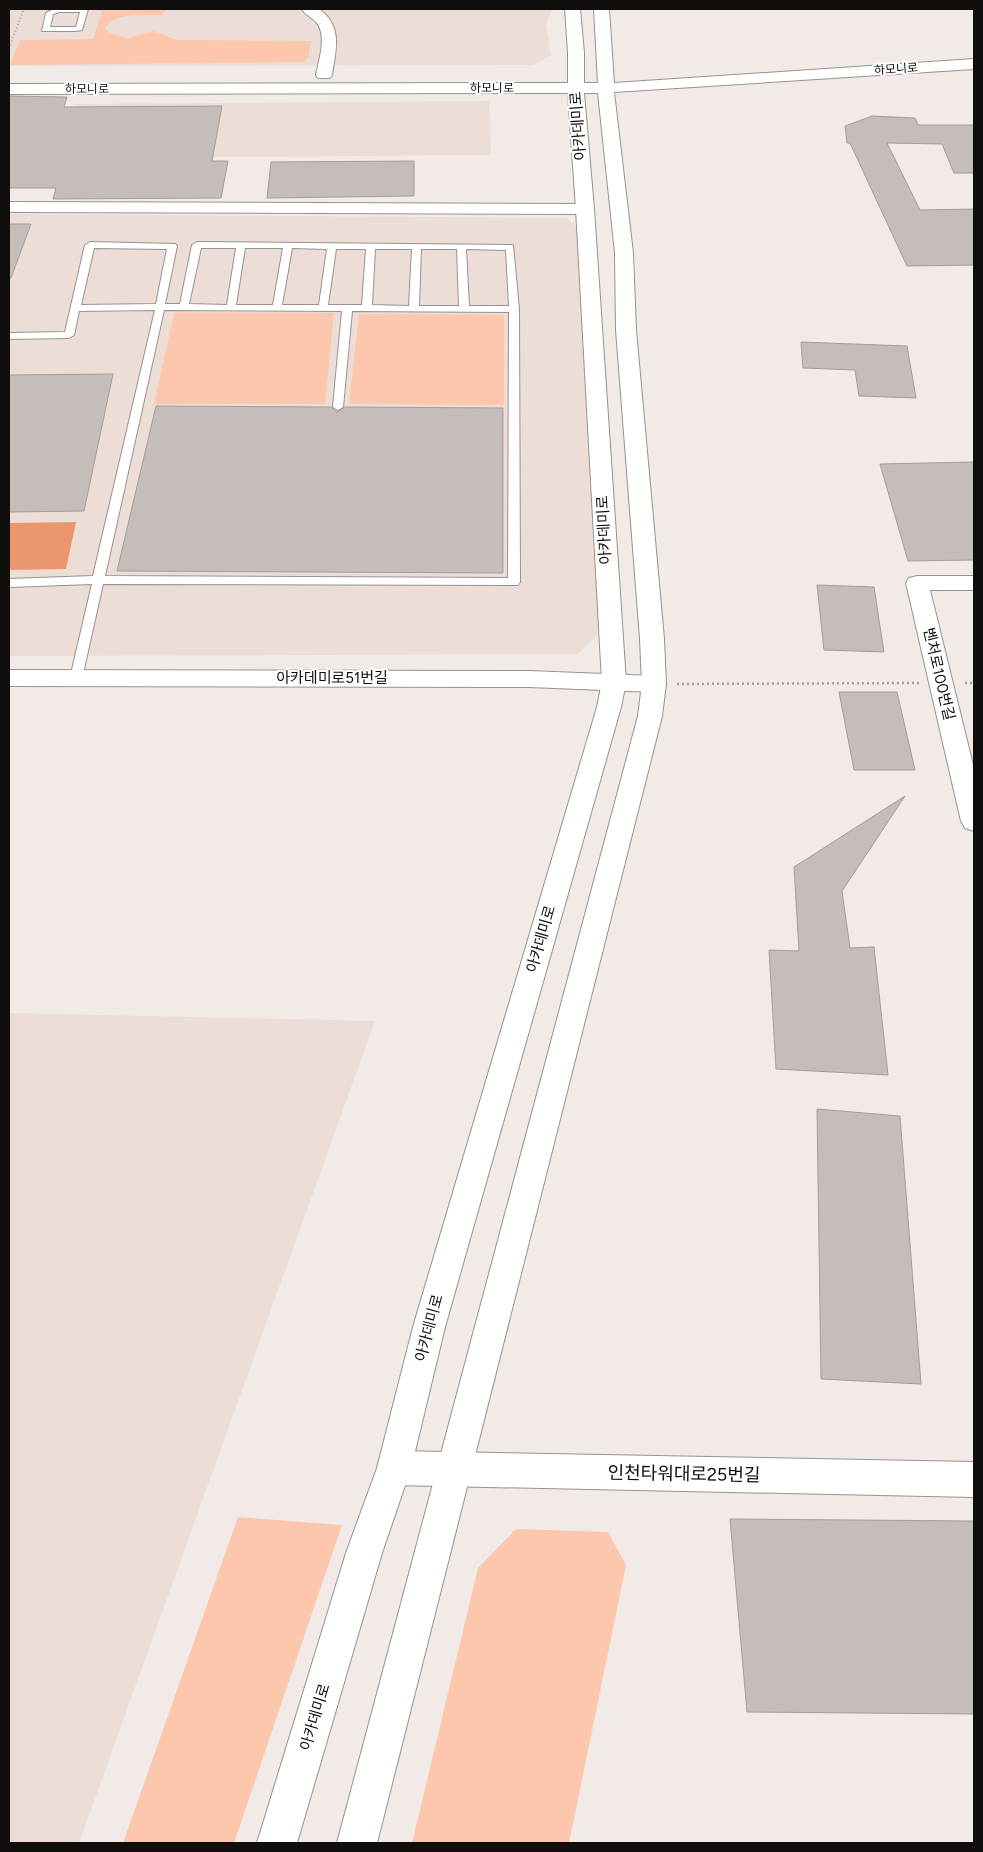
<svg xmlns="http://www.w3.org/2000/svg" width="983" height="1852" font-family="Figtree,'Noto Sans KR',sans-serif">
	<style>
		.built { fill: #ecded7 }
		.green { fill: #fcc7ad }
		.water { fill: #eb966c }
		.building { fill: #c4bdba; stroke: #a49e9b }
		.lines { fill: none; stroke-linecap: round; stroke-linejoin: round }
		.lane-casing { stroke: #98928f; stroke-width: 2 }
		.street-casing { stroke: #98928f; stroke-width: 2 }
		.secondary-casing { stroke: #98928f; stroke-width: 2 }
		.path-far1 { stroke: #a49f9c; stroke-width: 2; stroke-dasharray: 1 2.5; stroke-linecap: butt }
		.path { stroke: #a49f9c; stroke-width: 2.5; stroke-dasharray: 2 3; stroke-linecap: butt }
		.lane { fill: #fff; fill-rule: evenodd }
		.street { fill: #fff; fill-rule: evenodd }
		.secondary { fill: #fff; fill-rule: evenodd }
		.labels { text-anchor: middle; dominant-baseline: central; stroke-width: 4; stroke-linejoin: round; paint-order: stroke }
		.far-street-label { font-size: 12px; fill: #100e0d; stroke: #fff }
		.street-label { font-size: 15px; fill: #100e0d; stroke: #fff }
		.near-street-label { font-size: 18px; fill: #100e0d; stroke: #fff }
	</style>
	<rect width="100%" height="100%" fill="#f1eae7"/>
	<!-- built -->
	<g class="built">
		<path d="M9,9H552L546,24L551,56L532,65L9,66Z"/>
		<path d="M489,101L491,155L59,158L76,104Z"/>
		<path d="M9,214L567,218L582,233L605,627L578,654L9,656Z"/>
		<path d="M9,1013L375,1021L79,1843H9Z"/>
	</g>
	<!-- green -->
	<g class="green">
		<path d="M93,9H166L162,15C143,16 118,11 105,28L109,33L128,38L153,31L178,40L311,41L308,58L302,62L10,65L20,40L93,39L102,11L92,10Z"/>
		<path d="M174,313H334L325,404H154Z"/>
		<path d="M359,314L504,315V405L349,404Z"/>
		<path d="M238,1517L342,1525L234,1843H123Z"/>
		<path d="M516,1529L608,1532L626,1565L569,1843H412L478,1568Z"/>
	</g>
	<!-- water -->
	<path class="water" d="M76,522L66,569L9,570L10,523Z"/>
	<!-- building -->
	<g class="building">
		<path d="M9,96L67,97L64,107L222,106L212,161H228L221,198L53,199L56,188H9Z"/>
		<path d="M872,116L915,118L918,125H974V173H954L942,144L887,143L920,210L974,209V265L907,266L850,143H847L845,126Z"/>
		<path d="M414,161V196L267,198L271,162Z"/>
		<path d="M9,224H31L11,278H9Z"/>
		<path d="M801,342L907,346L916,398L859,396L855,370L803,368Z"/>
		<path d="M113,374L84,511L9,512V375Z"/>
		<path d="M156,406L331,407L337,412L345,407L503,408V573L117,571Z"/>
		<path d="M974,462V560L908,561L880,464Z"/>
		<path d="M817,585L874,587L884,652L824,650Z"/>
		<path d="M839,692H897L915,770H854Z"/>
		<path d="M905,796L842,891L850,948L874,947L888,1075L776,1069L769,950L799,951L794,867Z"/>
		<path d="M817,1109L900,1116L921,1384L821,1379Z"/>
		<path d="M730,1519L974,1521V1714L747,1712Z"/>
	</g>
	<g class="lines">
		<defs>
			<g id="lane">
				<path d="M54,9H88L82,30L76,31H42L46,13ZM59,12H80L76,27H50L53,14Z"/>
				<path d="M90,242L175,244L177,246L165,304H180L192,245L197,242L513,245L519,309L520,582L518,585L103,584L82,678L76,682L72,681L70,678L92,584L9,587V579L93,576L155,310L79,311L74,335L69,338L9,339V333L65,332L85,245ZM94,248L167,249L156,304L81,305ZM201,248H236L227,305L189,304ZM245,248H283L273,305H236ZM292,248L327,249L319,305H282ZM336,249H366L362,305H328ZM375,249H412L409,306L372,305ZM421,249H457L459,306H419ZM466,249L506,250L509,306H469ZM164,310L342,311L333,407L338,410L343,407L352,311L509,312L508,578L105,576Z"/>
			</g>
			<g id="street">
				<path d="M302,9H319C343,26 336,50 332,75L330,78H318L316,75C319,59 327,37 317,23C312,17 305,15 302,9Z"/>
				<path d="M9,202L585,204L591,205L594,209L591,213L585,214L9,212Z"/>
				<path d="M917,576H974V590H930L974,769V831L965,828L961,821L906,583L909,578Z"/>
				<path d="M9,670L529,671L654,676L663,678L666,684L663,690L654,692L529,687L9,686Z"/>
				<path d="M394,1451L974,1462V1497L394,1485L382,1480L377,1468L382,1456Z"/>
			</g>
			<path id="secondary" d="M565,9H580L584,53V83H598L594,9H609L614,83L974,59V69L614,92L633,253L636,330L664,639L666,684L662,716L377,1843H337L638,716L642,684L640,639L616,330L615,253L598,93H584L594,209L626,682L621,707L445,1327L411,1468L382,1553L297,1843H257L346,1553L377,1468L413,1327L597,707L602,682L576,209L568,93L9,94V84L568,83V53Z"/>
		</defs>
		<!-- lane casing -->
		<use href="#lane" class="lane-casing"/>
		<!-- street casing -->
		<use href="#street" class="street-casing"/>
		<!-- secondary casing -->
		<use href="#secondary" class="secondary-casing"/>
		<!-- path-far1 -->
		<path class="path-far1" d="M9,48L24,9"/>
		<!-- path -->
		<g class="path">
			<path d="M965,683H974"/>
			<path d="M677,684L919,683"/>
		</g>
		<!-- lane -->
		<use href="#lane" class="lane"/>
		<!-- street -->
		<use href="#street" class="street"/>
		<!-- secondary -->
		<use href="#secondary" class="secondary"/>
	</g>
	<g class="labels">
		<!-- far-street labels -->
		<g class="far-street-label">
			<text transform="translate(896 69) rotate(-4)">하모니로</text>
			<text x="492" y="88">하모니로</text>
			<text x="87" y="89">하모니로</text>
		</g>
		<!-- street labels -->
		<g class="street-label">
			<text transform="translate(578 126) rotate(-94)">아카데미로</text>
			<text transform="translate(604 530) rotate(-93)">아카데미로</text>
			<text transform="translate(939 674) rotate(77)">벤처로100번길</text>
			<text x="332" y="678">아카데미로51번길</text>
			<text transform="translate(541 939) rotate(-74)">아카데미로</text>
			<text transform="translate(429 1328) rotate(-75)">아카데미로</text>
			<text transform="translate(315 1717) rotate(-73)">아카데미로</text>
		</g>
		<!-- near-street labels -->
		<g class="near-street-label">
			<text transform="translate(684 1474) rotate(1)">인천타워대로25번길</text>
		</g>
	</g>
	<!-- border -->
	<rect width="983" height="1852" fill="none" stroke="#100e0d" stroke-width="20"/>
</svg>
